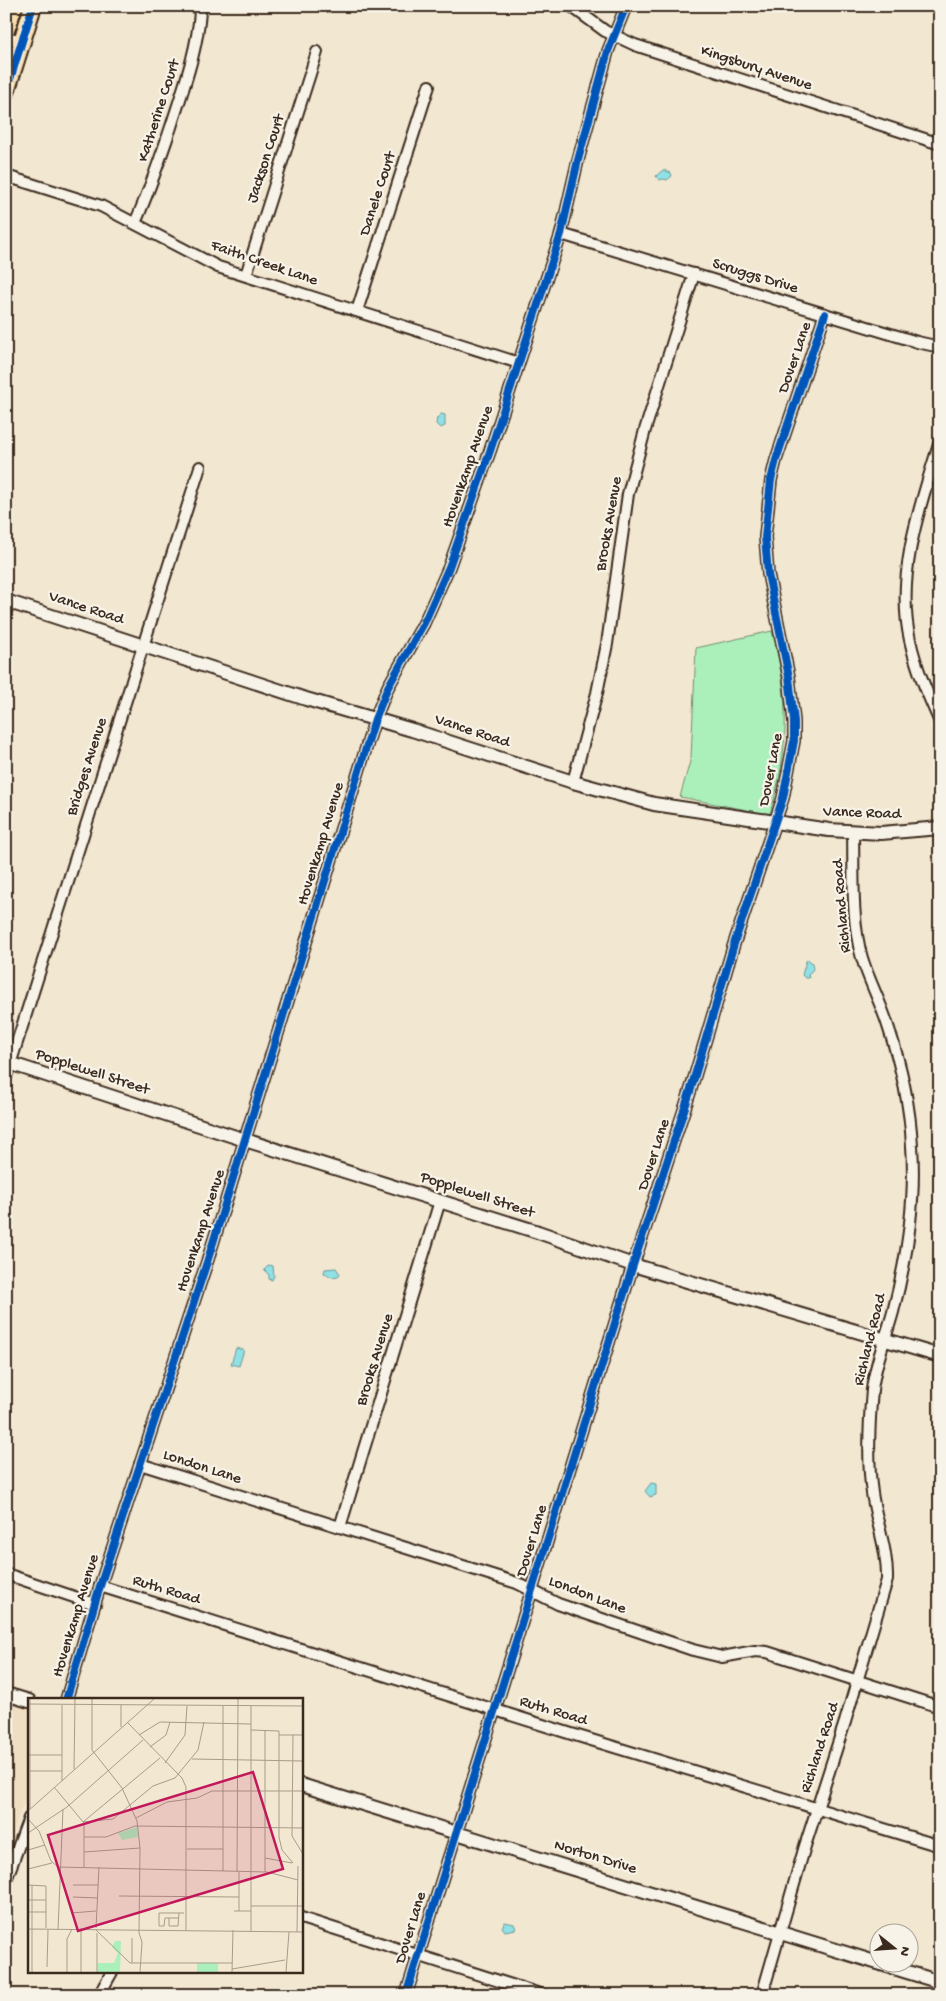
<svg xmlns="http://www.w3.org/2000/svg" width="946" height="2001" font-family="'Gochi Hand',sans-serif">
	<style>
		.built { fill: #efdec1 }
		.green { fill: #abf0bb; stroke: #738d6c }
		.water { fill: #8fe1e6; stroke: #6d9896 }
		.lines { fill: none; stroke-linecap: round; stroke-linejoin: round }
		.minor-casing { stroke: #3b2a1e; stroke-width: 14 }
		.tertiary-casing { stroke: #3b2a1e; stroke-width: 16 }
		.primary-casing { stroke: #3b2a1e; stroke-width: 20 }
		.minor { stroke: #f7f3e8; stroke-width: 10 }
		.tertiary { stroke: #f7f3e8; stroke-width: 12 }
		.primary { stroke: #fbddab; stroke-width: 16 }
		.cycleway-casing { stroke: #f7f3e8; stroke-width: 11 }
		.cycleway { stroke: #0057b8; stroke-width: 8 }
		.labels { text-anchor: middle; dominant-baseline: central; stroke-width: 4.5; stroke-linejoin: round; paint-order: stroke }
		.street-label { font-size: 16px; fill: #3b2a1e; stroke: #f7f3e8 }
		.inset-road { fill: none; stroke: #a99b89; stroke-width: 1 }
		.view { fill: #c2185b; fill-opacity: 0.15; stroke: #c2185b; stroke-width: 2.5 }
		.inset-edge { fill: none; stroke: #3b2a1e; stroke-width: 2.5 }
	</style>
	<rect width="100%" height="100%" fill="#f2e7d1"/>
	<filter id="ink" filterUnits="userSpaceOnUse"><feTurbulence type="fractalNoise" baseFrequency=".02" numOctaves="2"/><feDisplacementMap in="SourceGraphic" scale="10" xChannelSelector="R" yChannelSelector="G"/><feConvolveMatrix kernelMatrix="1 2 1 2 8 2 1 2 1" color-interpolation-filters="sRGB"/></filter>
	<g filter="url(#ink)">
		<!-- built -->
		<path class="built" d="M6,1700L29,1707V1785L6,1856Z"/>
		<!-- green -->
		<path class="green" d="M772,631C790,701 790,748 769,817L759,814L757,812L680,797L691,758L696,648Z"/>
		<!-- water -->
		<g class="water">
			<path d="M663,170L671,173L672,176L667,180L663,179L659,180L656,176Z"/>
			<path d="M441,414L445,415V426L440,428L436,424L437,418Z"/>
			<path d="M808,959L812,963L813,969L808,975L809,978H805L802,975L806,961Z"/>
			<path d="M269,1265L273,1266L274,1276L272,1280L269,1279V1275L264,1270Z"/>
			<path d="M336,1268L340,1274L338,1276L332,1277L324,1273L325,1269Z"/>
			<path d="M236,1348L244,1350L239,1366L231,1364Z"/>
			<path d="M651,1483L656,1484V1495L650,1497L645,1491Z"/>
			<path d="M505,1922L514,1924L516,1929L505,1931L502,1927Z"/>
		</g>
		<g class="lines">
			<defs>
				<g id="minor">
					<path d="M571,6L605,31L635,45L940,144"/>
					<path d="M6,38L22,40"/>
					<path d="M6,176L101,206L218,267L519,363"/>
					<path d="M135,223C149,192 160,159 171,127C183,89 197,52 200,12L195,6"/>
					<path d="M561,234L917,342L940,347"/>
					<path d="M246,275L317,52"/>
					<path d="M357,311L429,86"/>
					<path d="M940,441C921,503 895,574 910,640C916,668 928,695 940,722"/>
					<path d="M573,782L597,693L607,644L628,494L645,430L694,274"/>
					<path d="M6,1077L200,467"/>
					<path d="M140,1464L517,1583L558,1604L693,1650L722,1657L755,1651L767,1652L940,1707"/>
					<path d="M340,1527L440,1201"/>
					<path d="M6,1574L95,1604"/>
					<path d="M100,1586L578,1736L940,1846"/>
					<path d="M66,1700L100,1586L208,1259L375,719L388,687L424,623L449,567L490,451L561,234L578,160L608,51L626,6"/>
					<path d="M6,1880L29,1818"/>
					<path d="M301,1918L543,1995"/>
					<path d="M99,1995L112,1972"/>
					<path d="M406,1995L633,1265L690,1092L734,944L783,798L794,741V721L789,677L768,574L765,537L771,480L776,460L825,314"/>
					<path d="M762,1995L805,1846L845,1722L887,1580C888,1550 876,1522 872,1493C867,1459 869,1424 872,1390C875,1363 886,1338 893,1312C907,1258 916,1201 912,1146C910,1104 901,1065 888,1026C881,1003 869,981 862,958C851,921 854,871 853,832"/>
				</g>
				<g id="tertiary">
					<path d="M6,601L306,699L412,730L573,782L654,804L829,830L881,833L940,828"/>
					<path d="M6,1062L245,1140L538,1232L633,1265L940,1356"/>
					<path d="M6,1694L29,1701"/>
					<path d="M301,1785L878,1963"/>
					<path d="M881,1964L940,1982"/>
				</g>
				<g id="primary">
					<path d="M6,30L14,6"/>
					<path d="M6,92L33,6"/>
				</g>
			</defs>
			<!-- minor casing -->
			<use href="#minor" class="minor-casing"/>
			<!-- tertiary casing -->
			<use href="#tertiary" class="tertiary-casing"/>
			<!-- primary casing -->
			<use href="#primary" class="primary-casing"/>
			<!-- minor -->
			<use href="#minor" class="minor"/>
			<!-- tertiary -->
			<use href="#tertiary" class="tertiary"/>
			<!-- primary -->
			<use href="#primary" class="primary"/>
			<defs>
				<g id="cycleway">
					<path d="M6,92L33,6"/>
					<path d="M66,1700L100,1586L208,1259L375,719L388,687L424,623L449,567L490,451L561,234L578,160L608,51L626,6"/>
					<path d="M406,1995L633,1265L690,1092L734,944L783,798L794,741V721L789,677L768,574L765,537L771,480L776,460L825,314"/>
				</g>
			</defs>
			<!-- cycleway casing -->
			<use href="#cycleway" class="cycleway-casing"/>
			<!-- cycleway -->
			<use href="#cycleway" class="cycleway"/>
		</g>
	</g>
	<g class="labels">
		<!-- street labels -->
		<g class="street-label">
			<text transform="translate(756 69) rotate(18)">Kingsbury Avenue</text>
			<text transform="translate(160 111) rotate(-72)">Katherine Court</text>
			<text transform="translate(267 159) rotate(-72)">Jackson Court</text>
			<text transform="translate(379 194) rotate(-72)">Danele Court</text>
			<text transform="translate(264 264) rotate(19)">Faith Creek Lane</text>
			<text transform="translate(755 277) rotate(17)">Scruggs Drive</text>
			<text transform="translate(796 358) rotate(-71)">Dover Lane</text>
			<text transform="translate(469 467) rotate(-71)">Hovenkamp Avenue</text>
			<text transform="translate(610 524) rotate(-80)">Brooks Avenue</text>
			<text transform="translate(86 609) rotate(18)">Vance Road</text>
			<text transform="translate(472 732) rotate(18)">Vance Road</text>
			<text transform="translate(88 767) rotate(-72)">Bridges Avenue</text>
			<text transform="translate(772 770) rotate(-79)">Dover Lane</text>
			<text transform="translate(862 814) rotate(2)">Vance Road</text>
			<text transform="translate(322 844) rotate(-73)">Hovenkamp Avenue</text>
			<text transform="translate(843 906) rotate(-95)">Richland Road</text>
			<text transform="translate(92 1073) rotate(18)">Popplewell Street</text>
			<text transform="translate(655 1155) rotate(-72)">Dover Lane</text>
			<text transform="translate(477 1196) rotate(18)">Popplewell Street</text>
			<text transform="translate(202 1231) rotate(-72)">Hovenkamp Avenue</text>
			<text transform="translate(871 1340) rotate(-76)">Richland Road</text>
			<text transform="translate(376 1360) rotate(-73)">Brooks Avenue</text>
			<text transform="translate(202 1468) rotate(18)">London Lane</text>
			<text transform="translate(533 1541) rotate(-73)">Dover Lane</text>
			<text transform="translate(166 1591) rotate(17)">Ruth Road</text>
			<text transform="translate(587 1596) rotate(21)">London Lane</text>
			<text transform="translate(77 1616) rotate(-73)">Hovenkamp Avenue</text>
			<text transform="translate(553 1712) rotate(17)">Ruth Road</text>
			<text transform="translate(821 1748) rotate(-72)">Richland Road</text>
			<text transform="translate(595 1858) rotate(17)">Norton Drive</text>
			<text transform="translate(412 1928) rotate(-73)">Dover Lane</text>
		</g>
	</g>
	<!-- overview -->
	<g transform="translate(28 1698)">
		<rect width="275" height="275" fill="#f2e7d1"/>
		<path d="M109,129L110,139L94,142L90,135ZM87,243H93L92,274H70V265H86L90,255L84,249ZM169,265H190V274H169Z" fill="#abf0bb"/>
		<path class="inset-road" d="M64,1V52L94,90L109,123L112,150L111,235L114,244L112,274M0,6L275,8M93,7V29M195,8V173M99,24L154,80L158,89V233M223,32L251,33V139L254,152L265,165M111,37L132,24L223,26M251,37H275M265,37L264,138L275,156M122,49L138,37L142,24M0,57H34M164,61L275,63M137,65L157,37L159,8M46,71L47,1M2,73H34M34,83V7M26,89L56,125V169M2,111V1M0,113L126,1M108,120L139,104L169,100L184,93H275M0,121L11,133L23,163L30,169L239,174L270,182M55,124L85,121L125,88L147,80L170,52L176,24M55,124L132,60M0,135L39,109L115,42M56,139H78L107,128L275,130M159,151H195M0,152L17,147M56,154L112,150M237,160L264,165M0,171L24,165M209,174L210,1M237,174V33M0,187L18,188V230M45,187H70M91,198L211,199M45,199L70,200M0,202H18M223,208H275M206,213H223M211,213V174M0,214H18M43,215L68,213M141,220V228H150L151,215H156M136,228H131V215H151M136,228L137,220H151M53,230V274M68,230L71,169M0,231L275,234M30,232L35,111M68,232L102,265H204M223,233V8M269,234L270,168M104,240V265M19,269L20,232M204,271L257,262M4,274V187M39,274V241L44,231M69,274V235M204,274L205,232M258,274L261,234"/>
		<path class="view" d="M225,74L255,171L50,233L20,137Z"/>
		<rect width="275" height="275" class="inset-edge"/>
	</g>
	<!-- margin -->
	<rect width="946" height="2001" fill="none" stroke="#f7f3e8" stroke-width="25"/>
	<rect x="12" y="12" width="921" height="1976" fill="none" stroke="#3b2a1e" stroke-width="2" filter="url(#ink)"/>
	<!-- north arrow -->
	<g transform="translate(894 1948) rotate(107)"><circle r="24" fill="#f7f3e8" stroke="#aca397"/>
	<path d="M0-4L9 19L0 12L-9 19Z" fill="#3b2a1e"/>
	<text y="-8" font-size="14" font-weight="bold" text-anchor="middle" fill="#3b2a1e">N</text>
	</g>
</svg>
